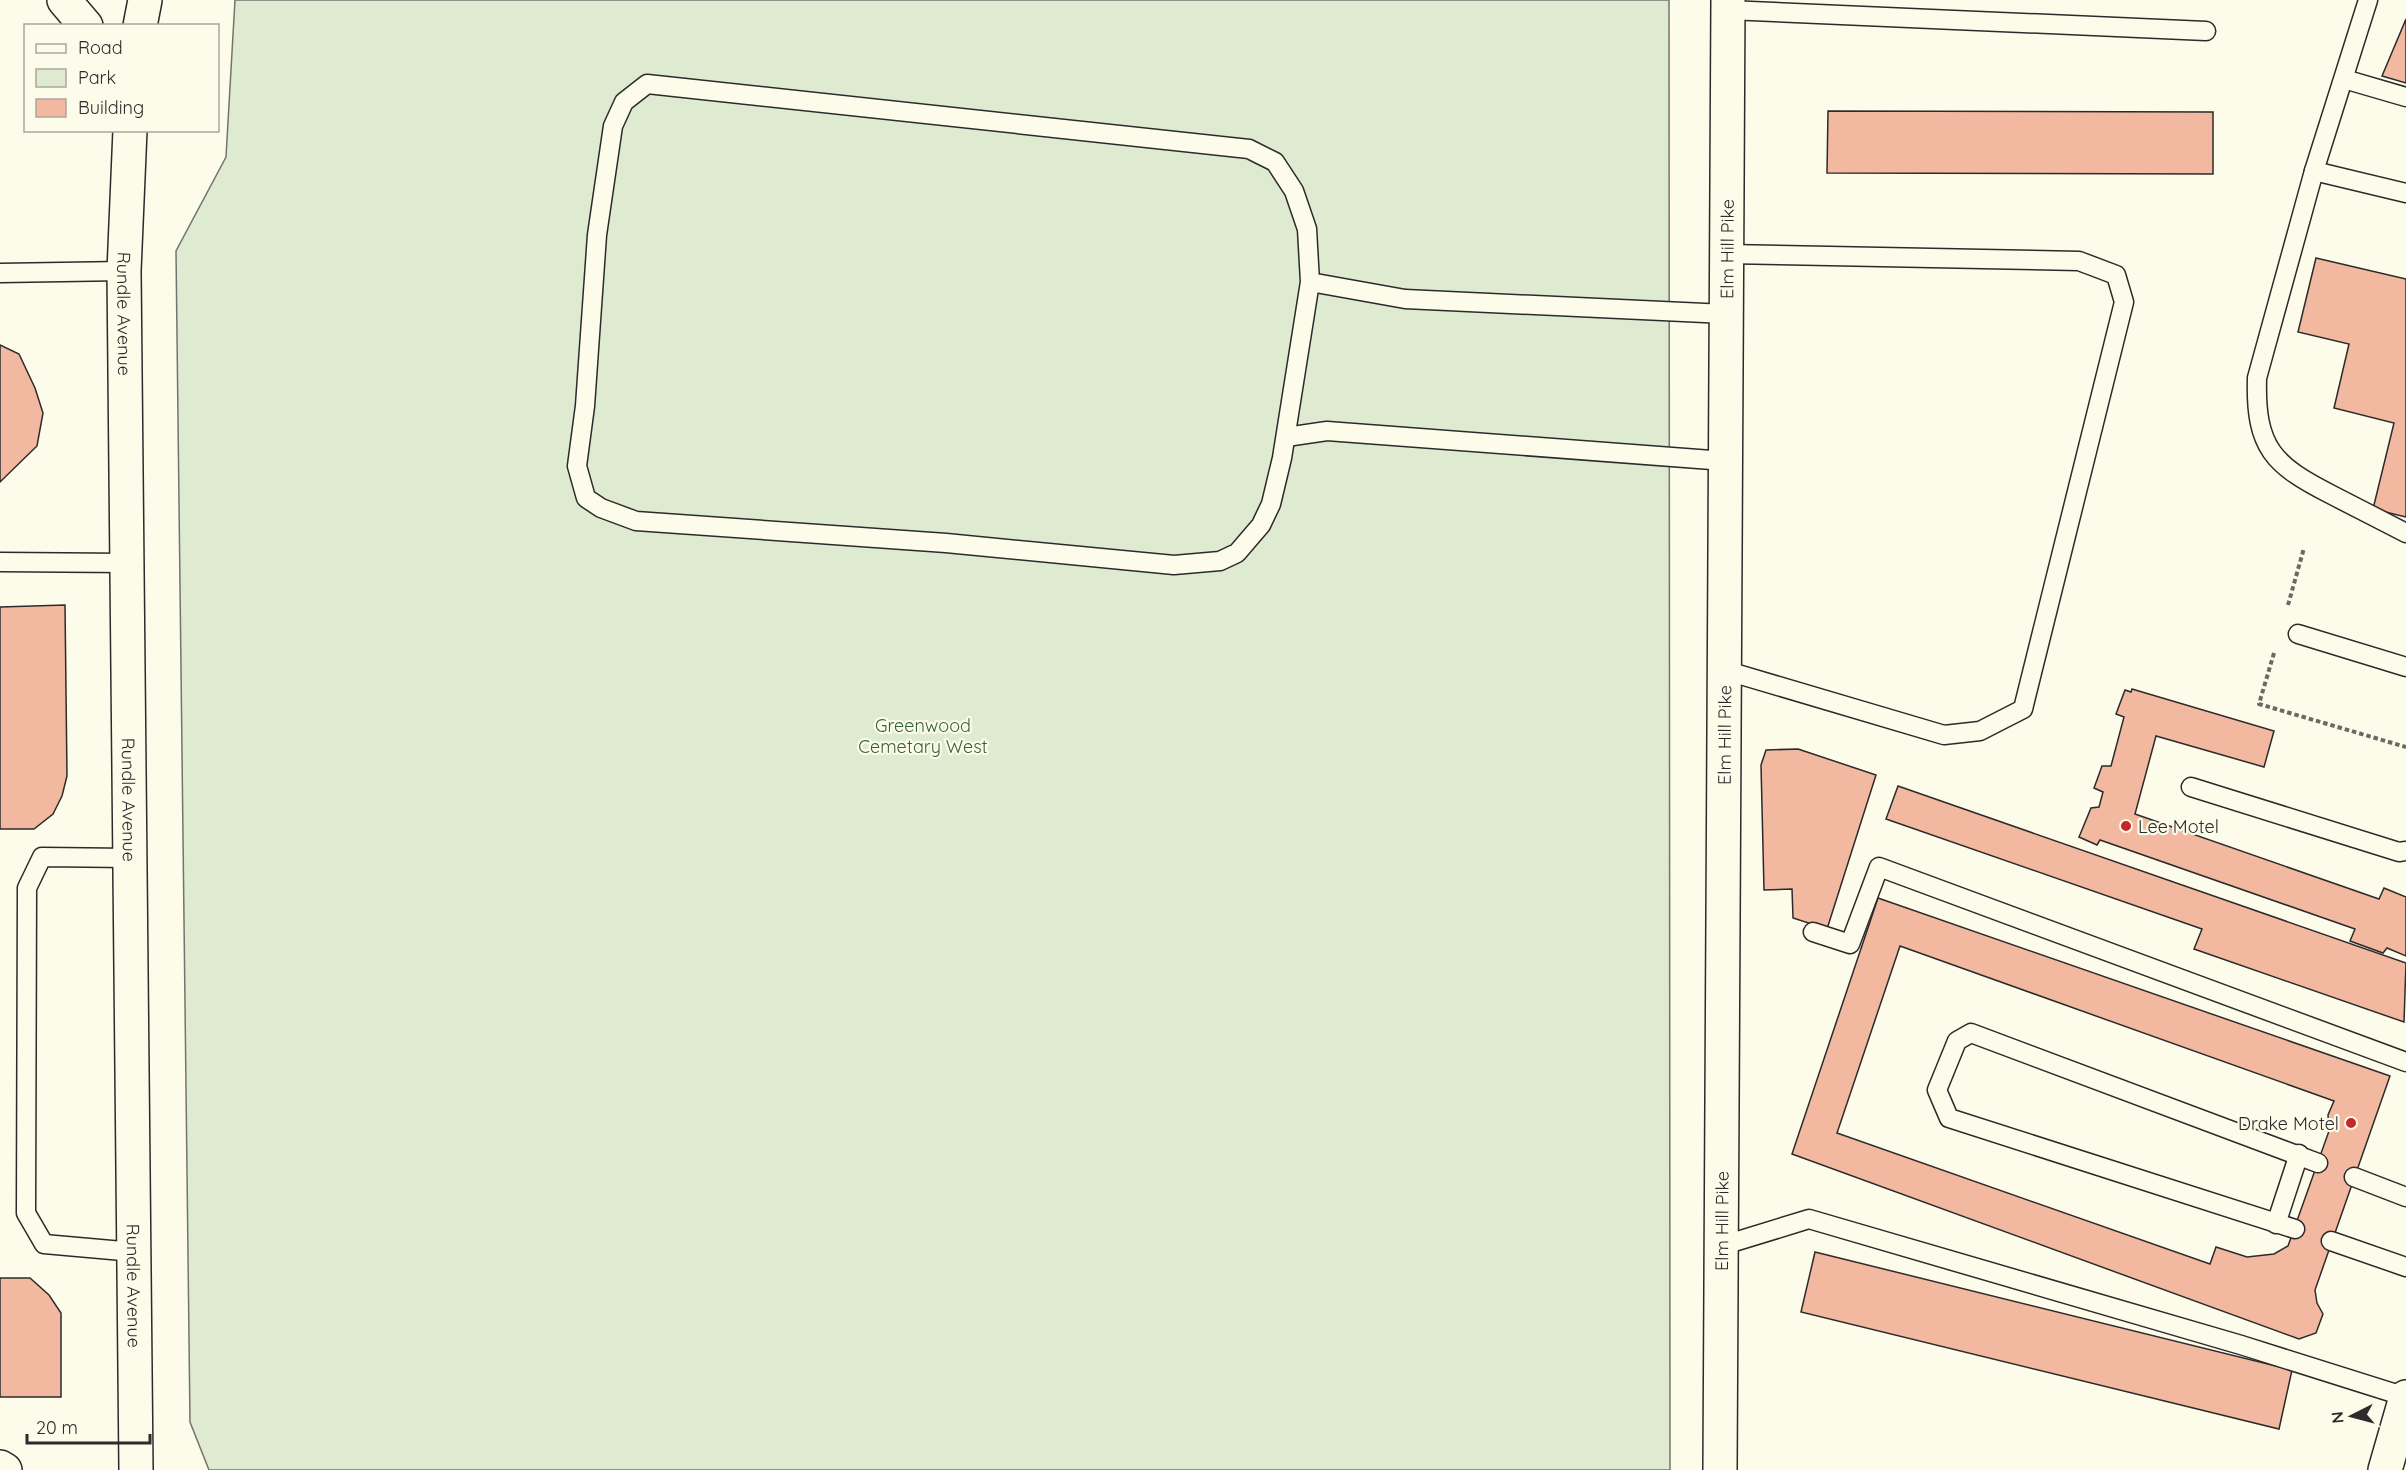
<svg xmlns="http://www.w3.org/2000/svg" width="2406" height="1470" font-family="Quicksand,sans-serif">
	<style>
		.green { fill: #deebd1; stroke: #74746e; stroke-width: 1.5 }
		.building { fill: #f2b8a0; stroke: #2b2b2b; stroke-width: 1.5; fill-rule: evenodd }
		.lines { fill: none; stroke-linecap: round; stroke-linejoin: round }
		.lane-casing { stroke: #2b2b2b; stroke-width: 21 }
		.street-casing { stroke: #2b2b2b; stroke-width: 36 }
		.secondary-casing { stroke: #2b2b2b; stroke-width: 36 }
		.primary-casing { stroke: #2b2b2b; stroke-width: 36 }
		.highway-casing { stroke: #2b2b2b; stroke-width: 36 }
		.path { stroke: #6a6964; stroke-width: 4; stroke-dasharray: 4.5 3; stroke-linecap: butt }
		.lane { stroke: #fdfbea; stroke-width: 18 }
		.street { stroke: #fdfbea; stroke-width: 33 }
		.secondary { stroke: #fdfbea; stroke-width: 33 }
		.primary { stroke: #fdfbea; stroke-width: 33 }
		.highway { stroke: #fdfbea; stroke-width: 33 }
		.poi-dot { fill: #c62828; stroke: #fdfbea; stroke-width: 2 }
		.labels { text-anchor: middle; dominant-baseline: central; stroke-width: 4.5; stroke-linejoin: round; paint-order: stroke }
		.street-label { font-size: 18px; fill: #2b2b2b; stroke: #fdfbea }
		.park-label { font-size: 18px; fill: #34623c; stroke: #fdfbea }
		.poi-label { font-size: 18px; fill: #2b2b2b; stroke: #fdfbea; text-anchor: start }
	</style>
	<rect width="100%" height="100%" fill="#fdfbea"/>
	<!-- green -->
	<path class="green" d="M235,0H1669L1670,1470H209L190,1422L176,251L226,157Z"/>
	<!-- building -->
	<g class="building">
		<path d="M2406,19V83L2382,76Z"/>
		<path d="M1828,111L2213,112V174L1827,173Z"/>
		<path d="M2316,258L2406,279V517L2373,509L2394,423L2334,408L2349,344L2298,332Z"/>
		<path d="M0,345L19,354L35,388L43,413L37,446L0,482Z"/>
		<path d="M65,605L67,776L62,796L53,814L34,829H0V607Z"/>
		<path d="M2132,689L2274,731L2264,767L2156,736L2135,814L2379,899L2384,888L2406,897V956L2387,948L2383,953L2350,941L2355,929L2100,840L2097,845L2079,837L2091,808L2099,807L2103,792L2094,788L2102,766H2111L2124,717L2116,714L2125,690L2131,692Z"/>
		<path d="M1798,749L1876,775L1827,929L1793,918L1792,889L1764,890L1761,765L1766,750Z"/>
		<path d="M1898,786L2406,963L2404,1022L2194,949L2202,929L1886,819Z"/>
		<path d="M1878,898L2390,1076L2315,1290L2317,1303L2323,1314L2316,1333L2299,1339L1792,1154ZM1900,946L2334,1101L2328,1115L2329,1131L2288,1246L2274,1254L2247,1257L2216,1247L2210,1264L1837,1133Z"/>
		<path d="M1815,1252L2292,1370L2279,1429L1801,1312Z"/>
		<path d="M0,1278H30L49,1295L61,1313V1397H0Z"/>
	</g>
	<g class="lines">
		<defs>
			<g id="lane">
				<path d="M2368,0L2314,171L2257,378C2255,448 2273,465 2332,495C2357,508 2381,520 2406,533"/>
				<path d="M1728,10L2206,31"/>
				<path d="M2344,79L2406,97"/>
				<path d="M2314,171L2406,193"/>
				<path d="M0,273L124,271"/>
				<path d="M1310,282L1282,458L1271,504L1261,525L1237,553L1220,561L1174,565L946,543L636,521L601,508L586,498L577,466L585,406L597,235L613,126L624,102L647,84L1249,149L1275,162L1294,191L1307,229L1310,282L1405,299L1726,314"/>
				<path d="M1286,437L1327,431L1725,461"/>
				<path d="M0,562L127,563"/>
				<path d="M2298,634L2406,667"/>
				<path d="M1724,670L1944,735L1980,731L2023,709L2124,302L2116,275L2079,261L1727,254"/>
				<path d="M2191,787L2399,852L2406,851"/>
				<path d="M130,858L42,857L27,888L26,1213L44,1244L134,1252"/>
				<path d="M1813,932L1850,944L1879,867L2406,1062"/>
				<path d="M2354,1177L2406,1197"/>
				<path d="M2276,1224L2299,1154"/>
				<path d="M2295,1229L1949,1118L1937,1090L1957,1041L1971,1033L2318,1163"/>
				<path d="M2331,1241L2406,1267"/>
				<path d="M1721,1246L1809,1219L2241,1345L2406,1397"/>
			</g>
			<g id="street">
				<path d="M140,26L145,0"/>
				<path id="s1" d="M130,130L124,271L136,1470"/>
				<path d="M0,1467L5,1470"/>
			</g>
			<g id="secondary">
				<path id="s2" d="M1720,1470L1728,0"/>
			</g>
			<path id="primary" d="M2385,1470L2406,1397"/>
			<path id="highway" d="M64,0L86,26"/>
		</defs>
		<!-- lane casing -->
		<use href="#lane" class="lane-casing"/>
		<!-- street casing -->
		<use href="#street" class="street-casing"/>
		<!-- secondary casing -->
		<use href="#secondary" class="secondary-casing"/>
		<!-- primary casing -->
		<use href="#primary" class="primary-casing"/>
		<!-- highway casing -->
		<use href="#highway" class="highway-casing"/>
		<!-- path -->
		<g class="path">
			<path d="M2288,605L2304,548"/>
			<path d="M2274,653L2259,704L2406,747"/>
		</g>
		<!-- lane -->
		<use href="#lane" class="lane"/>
		<!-- street -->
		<use href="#street" class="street"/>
		<!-- secondary -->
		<use href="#secondary" class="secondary"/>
		<!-- primary -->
		<use href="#primary" class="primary"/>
		<!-- highway -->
		<use href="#highway" class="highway"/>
	</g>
	<!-- markers -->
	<g class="poi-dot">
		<circle cx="2126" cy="826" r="6"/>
		<circle cx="2351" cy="1123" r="6"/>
	</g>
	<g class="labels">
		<!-- street labels -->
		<g class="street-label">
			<text stroke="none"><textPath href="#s2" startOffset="1221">Elm Hill Pike</textPath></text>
			<text stroke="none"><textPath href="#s1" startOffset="184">Rundle Avenue</textPath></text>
			<text stroke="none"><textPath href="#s2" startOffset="735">Elm Hill Pike</textPath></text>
			<text stroke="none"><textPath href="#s1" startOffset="670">Rundle Avenue</textPath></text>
			<text stroke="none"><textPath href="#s2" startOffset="249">Elm Hill Pike</textPath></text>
			<text stroke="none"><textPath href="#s1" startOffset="1156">Rundle Avenue</textPath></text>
		</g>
		<!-- park labels -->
		<g class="park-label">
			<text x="923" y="725">Greenwood<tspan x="923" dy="21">Cemetary West</tspan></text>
		</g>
		<!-- poi labels -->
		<g class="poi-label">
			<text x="2138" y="826">Lee Motel</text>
			<text x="2339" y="1123" text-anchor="end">Drake Motel</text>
		</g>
	</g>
	<!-- legend -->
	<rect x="24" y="24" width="195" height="108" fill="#fdfbea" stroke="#a9a89e" stroke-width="1.5"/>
	<rect x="36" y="44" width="30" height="9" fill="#fdfbea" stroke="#a9a89e" stroke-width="1.5"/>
	<text x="78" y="54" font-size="18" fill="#2b2b2b">Road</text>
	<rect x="36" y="69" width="30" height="18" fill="#deebd1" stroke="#a9a89e" stroke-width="1.5"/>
	<text x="78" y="84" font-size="18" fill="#2b2b2b">Park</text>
	<rect x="36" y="99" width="30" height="18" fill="#f2b8a0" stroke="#a9a89e" stroke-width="1.5"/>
	<text x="78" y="114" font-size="18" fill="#2b2b2b">Building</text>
	<!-- north arrow -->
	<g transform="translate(2352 1416) rotate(264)" stroke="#fdfbea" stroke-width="4.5" paint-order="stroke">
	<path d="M0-4.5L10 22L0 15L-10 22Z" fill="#2b2b2b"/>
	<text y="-9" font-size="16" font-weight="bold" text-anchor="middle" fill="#2b2b2b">N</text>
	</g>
	<!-- scale -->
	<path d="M27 1434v9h123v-9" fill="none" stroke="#2b2b2b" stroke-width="3"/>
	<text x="36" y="1434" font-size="18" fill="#2b2b2b" stroke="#fdfbea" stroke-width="4.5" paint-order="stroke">20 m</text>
</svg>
